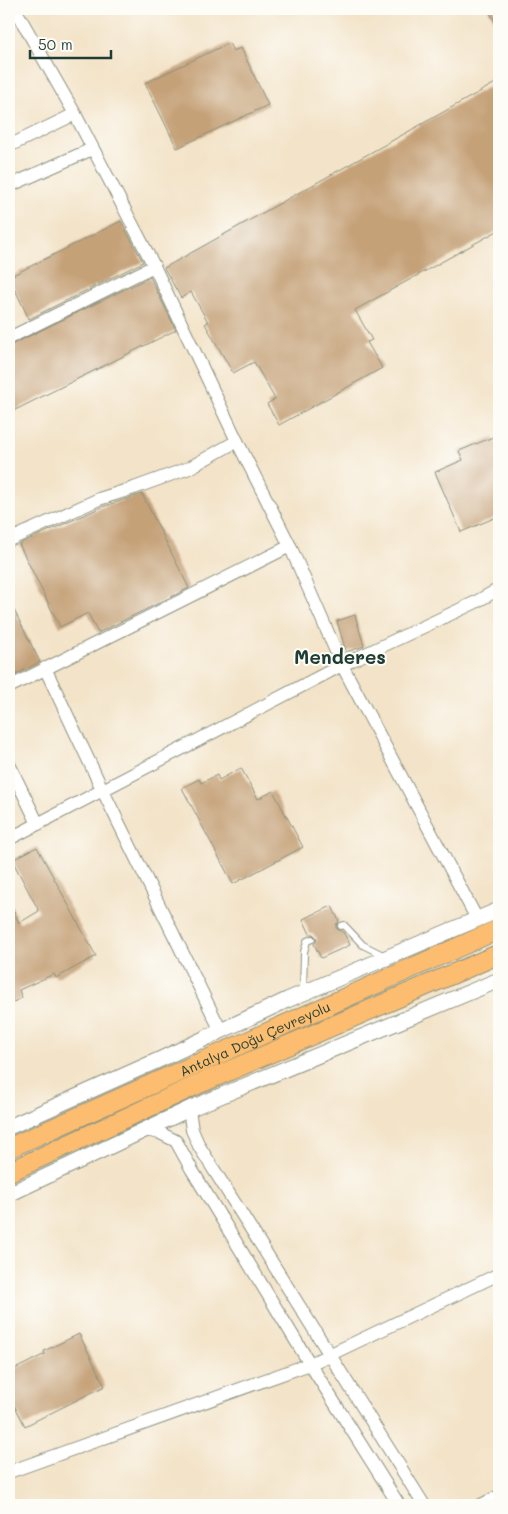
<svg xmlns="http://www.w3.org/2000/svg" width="508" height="1514" font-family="Mali,sans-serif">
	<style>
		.building { fill: #c5a178 }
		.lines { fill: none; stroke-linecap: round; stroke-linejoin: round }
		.service-casing { stroke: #89907e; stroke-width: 8 }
		.minor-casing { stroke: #89907e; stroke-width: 14 }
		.tertiary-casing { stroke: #89907e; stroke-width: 17 }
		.primary-casing { stroke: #89907e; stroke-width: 21 }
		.service { stroke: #fff; stroke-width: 6 }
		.minor { stroke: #fff; stroke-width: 12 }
		.tertiary { stroke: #fff; stroke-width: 15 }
		.primary { stroke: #fcbd6f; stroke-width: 19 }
		.labels { text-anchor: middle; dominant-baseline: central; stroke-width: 4; stroke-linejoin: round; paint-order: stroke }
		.street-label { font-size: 14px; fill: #1f3d34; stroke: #fdfcf7 }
		.district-label { font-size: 19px; font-weight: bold; fill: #1f3d34; stroke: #fdfcf7 }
	</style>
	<rect width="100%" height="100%" fill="#fdfcf7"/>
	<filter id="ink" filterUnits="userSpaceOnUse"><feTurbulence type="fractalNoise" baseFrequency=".02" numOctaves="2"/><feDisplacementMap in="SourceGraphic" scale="10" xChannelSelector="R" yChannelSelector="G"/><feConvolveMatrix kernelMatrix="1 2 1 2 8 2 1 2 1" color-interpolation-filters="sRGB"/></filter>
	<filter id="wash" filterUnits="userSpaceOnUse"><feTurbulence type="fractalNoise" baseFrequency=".0096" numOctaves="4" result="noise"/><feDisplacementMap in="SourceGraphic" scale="20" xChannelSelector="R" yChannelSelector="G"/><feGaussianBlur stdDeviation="1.12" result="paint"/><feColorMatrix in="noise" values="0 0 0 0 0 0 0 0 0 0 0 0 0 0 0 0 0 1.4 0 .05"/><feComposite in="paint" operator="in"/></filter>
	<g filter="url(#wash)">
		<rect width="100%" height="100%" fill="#f3e3c8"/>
		<g id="blocks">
			<!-- building -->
			<g class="building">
				<path d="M488,9H499V29Z"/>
				<path d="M229,43L233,51L241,48L268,105L177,148L145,83Z"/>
				<path d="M499,81V230L355,310L372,340L367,342L382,368L279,425L267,404L275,399L254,362L233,373L205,324L208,322L191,292L181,298L164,268Z"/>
				<path d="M121,221L143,262L29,319L9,277Z"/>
				<path d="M150,277L176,330L9,413V346Z"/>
				<path d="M493,437L496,444L499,442V516L461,532L435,472L463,460L459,451Z"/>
				<path d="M142,494L189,588L98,633L88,613L60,627L19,544L102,507Z"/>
				<path d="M9,600L40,662L9,678Z"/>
				<path d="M355,615L364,646L346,652L337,621Z"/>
				<path d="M241,768L258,799L273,791L303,847L233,884L182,788L199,779L201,783L217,775L219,780Z"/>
				<path d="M37,847L96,956L56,978L54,974L19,990L22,998L9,1004V900L19,923L39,911L12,860Z"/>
				<path d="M332,906L339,921L336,925V928L344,933L350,945L321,958L314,944L317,940L316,937L313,934H310L303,919Z"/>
				<path d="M79,1334L105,1386L25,1426L9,1395V1372L45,1354L44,1351Z"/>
			</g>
		</g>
	</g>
	<g filter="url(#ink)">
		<use href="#blocks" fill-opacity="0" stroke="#89907e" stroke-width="1"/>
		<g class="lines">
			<defs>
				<g id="service">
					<path d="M341,926L344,925L363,945L385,956"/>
					<path d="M303,992L304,952L307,941L312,939"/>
				</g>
				<g id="minor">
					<path d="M15,9L75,114L154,266L237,441L290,546L342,665L477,919"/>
					<path d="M9,146L75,114"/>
					<path d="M9,186L92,149"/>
					<path d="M9,338L154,266"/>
					<path d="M9,540L99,499L134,488L189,468L237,441"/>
					<path d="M45,668L103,791L221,1031"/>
					<path d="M9,687L290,546"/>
					<path d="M9,764L38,824"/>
					<path d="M9,839L342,665L474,603L499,589"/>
					<path d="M189,1109L192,1130L199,1146L424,1505"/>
					<path d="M145,1130L160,1133L176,1141L192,1170L310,1364L399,1505"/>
					<path d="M9,1472L310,1364L499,1274"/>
					<path d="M481,1505L499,1496"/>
				</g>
				<g id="tertiary">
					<path d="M9,1127L161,1059L287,1000L499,910"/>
					<path d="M9,1194L189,1109L499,980"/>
				</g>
				<g id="primary">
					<path id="s1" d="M9,1148L499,929"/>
					<path d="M9,1172L201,1083L499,954"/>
				</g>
			</defs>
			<!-- service casing -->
			<use href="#service" class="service-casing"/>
			<!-- minor casing -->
			<use href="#minor" class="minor-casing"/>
			<!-- tertiary casing -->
			<use href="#tertiary" class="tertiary-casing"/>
			<!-- primary casing -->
			<use href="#primary" class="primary-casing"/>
			<!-- service -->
			<use href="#service" class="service"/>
			<!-- minor -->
			<use href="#minor" class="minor"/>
			<!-- tertiary -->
			<use href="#tertiary" class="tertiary"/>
			<!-- primary -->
			<use href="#primary" class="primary"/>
		</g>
	</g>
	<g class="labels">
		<!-- street labels -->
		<g class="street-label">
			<text stroke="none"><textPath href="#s1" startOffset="269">Antalya Doğu Çevreyolu</textPath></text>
		</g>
		<!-- district labels -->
		<g class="district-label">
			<text x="340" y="656">Menderes</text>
		</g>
	</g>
	<!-- margin -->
	<rect width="508" height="1514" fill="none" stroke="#fdfcf7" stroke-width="30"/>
	<!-- scale -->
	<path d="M30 50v8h81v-8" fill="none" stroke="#1f3d34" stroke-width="2.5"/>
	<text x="38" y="50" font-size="15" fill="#1f3d34" stroke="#fdfcf7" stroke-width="4" paint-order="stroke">50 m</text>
</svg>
